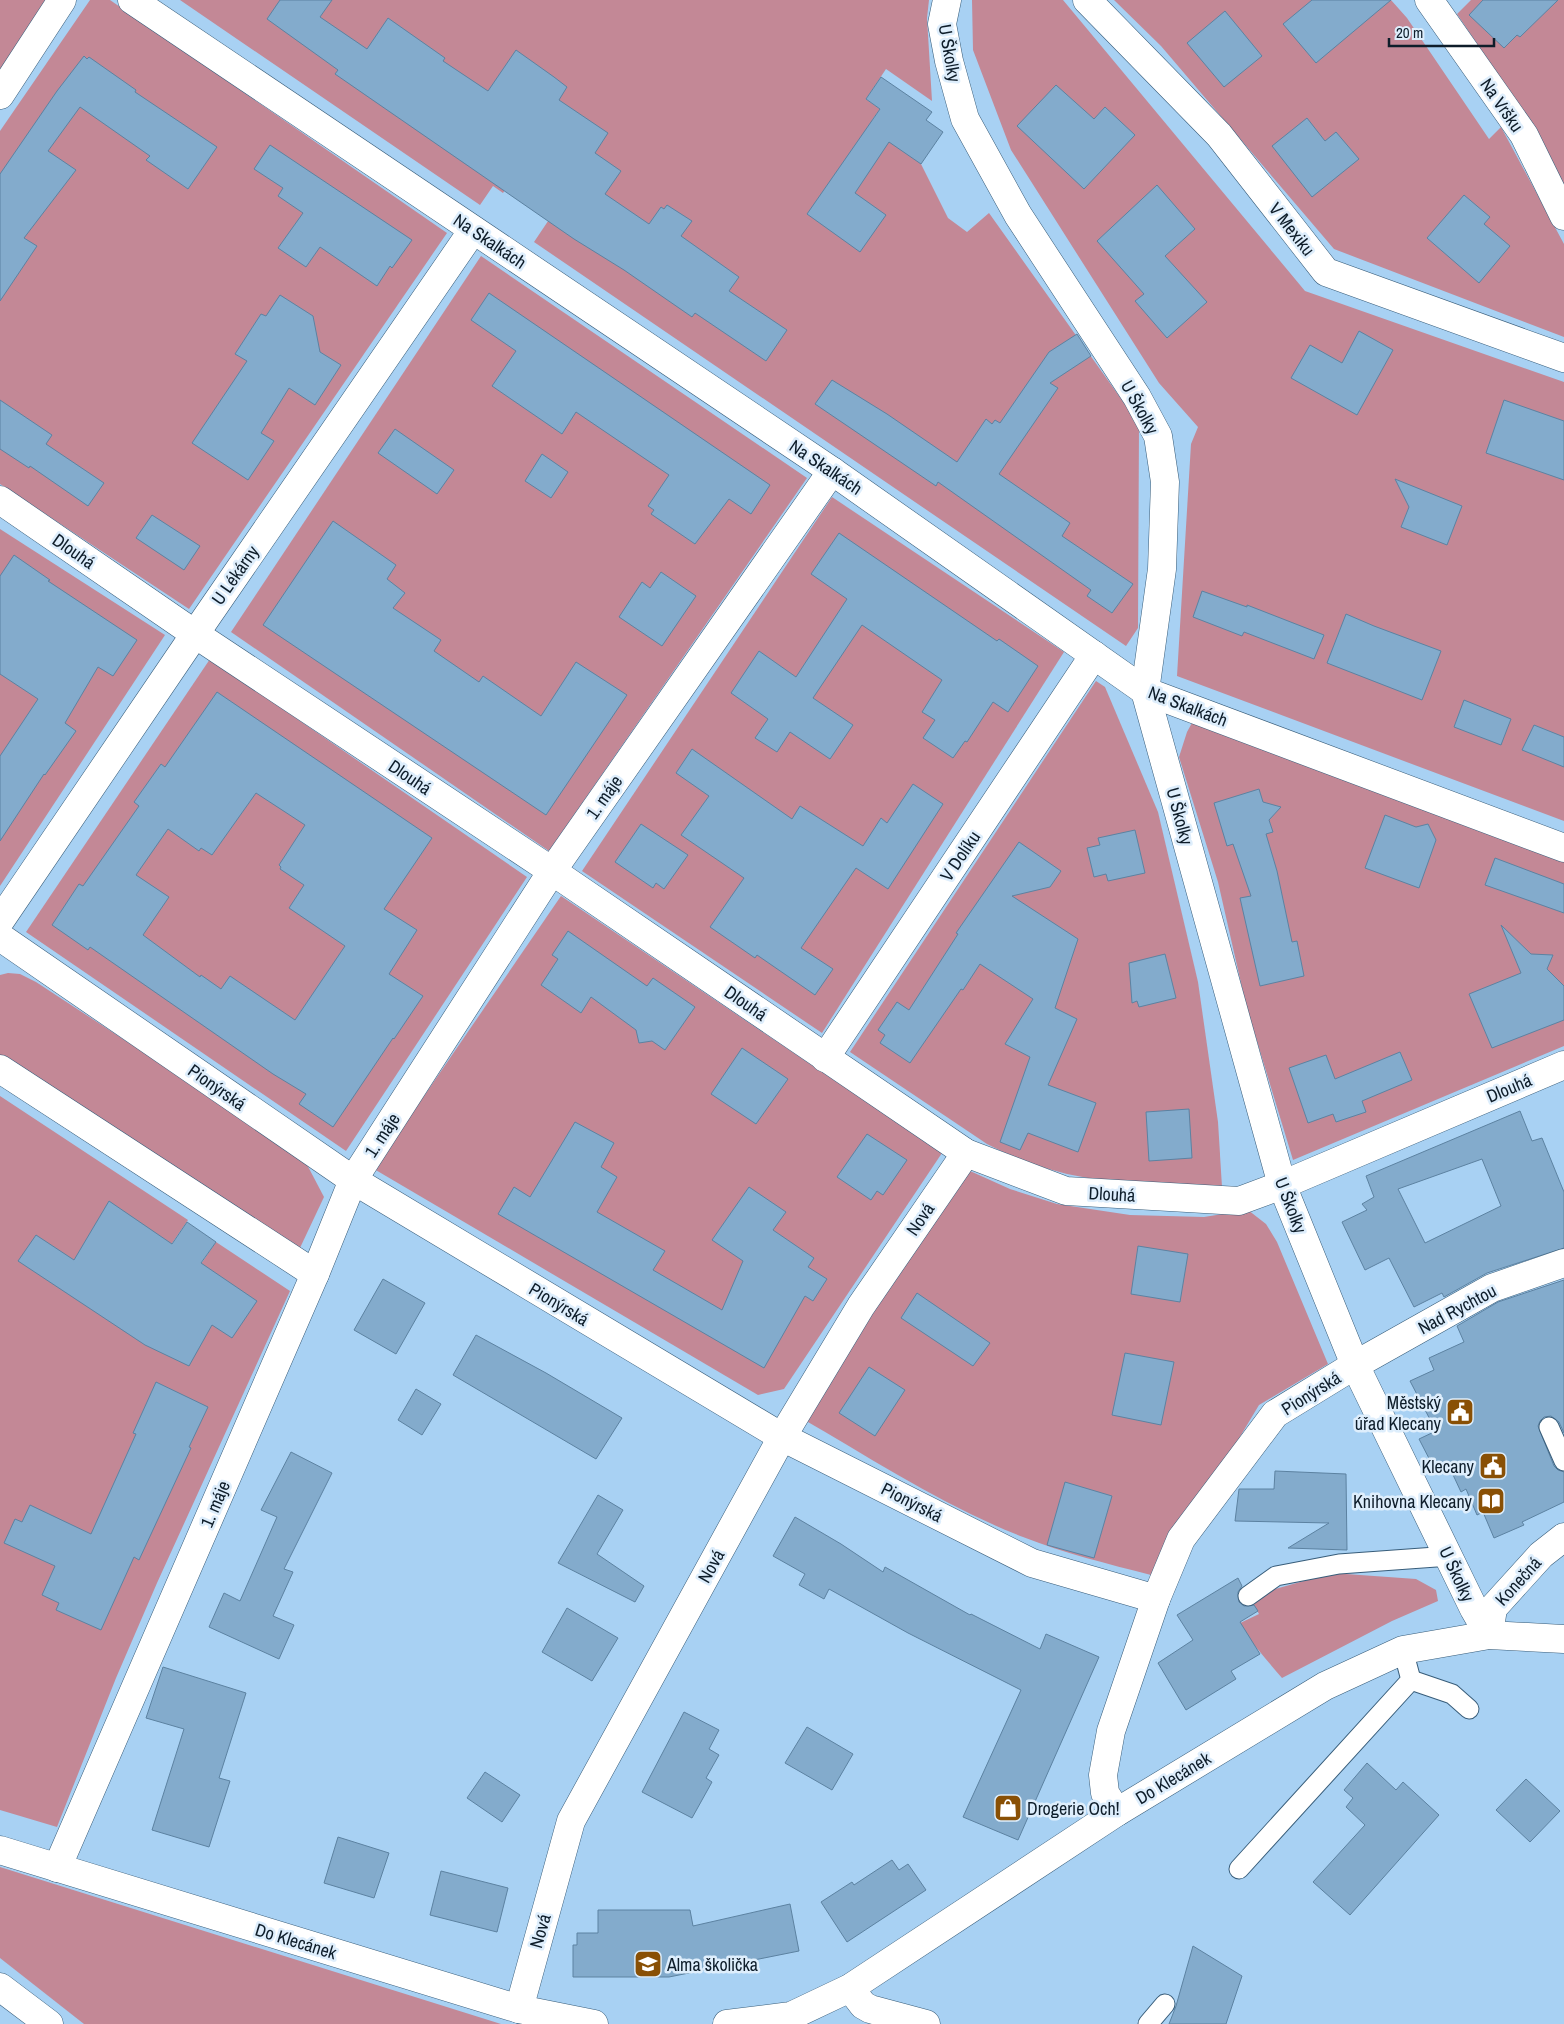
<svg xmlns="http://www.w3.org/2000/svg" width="1564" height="2024" font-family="'Archivo Narrow',sans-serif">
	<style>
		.green { fill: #c38896 }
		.building { fill: #83abcc; stroke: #5c82a1; fill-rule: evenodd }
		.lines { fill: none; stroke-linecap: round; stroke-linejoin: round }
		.lane-casing { stroke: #385d7a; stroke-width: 21 }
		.street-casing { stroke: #385d7a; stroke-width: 29 }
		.lane { stroke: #fff; stroke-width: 19 }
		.street { stroke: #fff; stroke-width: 28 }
		.labels { text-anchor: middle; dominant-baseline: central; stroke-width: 5; stroke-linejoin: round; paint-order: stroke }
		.street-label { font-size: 18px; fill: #0e1d2a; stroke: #deeefc }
		.poi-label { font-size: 18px; fill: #0e1d2a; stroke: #deeefc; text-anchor: end }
	</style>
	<rect width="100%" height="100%" fill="#a8d1f3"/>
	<!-- green -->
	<g class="green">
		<path d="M0,0H49L0,74Z"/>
		<path d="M90,0H110L447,233L189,609L0,484V131Z"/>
		<path d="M180,0H929L927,18L932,101L886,69L866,99L880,109L872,120L921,164L948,218L967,232L989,213L1139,424L1138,628L1126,646L534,242L607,133L525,160L503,193L493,186L480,205Z"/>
		<path d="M972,0H1063L1305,291L1564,382V821L1177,676L1191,444L1198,427L1159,383L1011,150L973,50Z"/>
		<path d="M1114,0H1391L1407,18L1489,139L1501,127L1564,244V337L1334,249L1161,46Z"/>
		<path d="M1471,0H1564V187L1540,137L1457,14Z"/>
		<path d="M481,256L807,478L549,851L231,632Z"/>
		<path d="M832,497L1064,652L822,1033L582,871Z"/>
		<path d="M0,529L165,635L0,886Z"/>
		<path d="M210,659L527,877L346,1151L26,932Z"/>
		<path d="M1096,681L1105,687L1158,812L1198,982L1218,1122L1222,1187L1130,1186L1067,1174L1023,1162L987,1144L850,1052Z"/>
		<path d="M1193,721L1564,861V1046L1293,1160L1246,1005L1218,882L1179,757L1187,732Z"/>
		<path d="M561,896L942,1153L784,1389L758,1395L374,1169Z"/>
		<path d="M8,973L20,974L36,982L303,1157L324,1197L299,1250L0,1059V975Z"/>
		<path d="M0,1096L188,1220L157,1265L188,1283L216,1242L290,1291L157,1583L116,1678L57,1827L0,1810Z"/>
		<path d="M970,1171L1010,1189L1057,1204L1130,1215L1204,1217L1248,1210L1266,1224L1277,1242L1328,1364L1259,1405L1217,1475L1151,1575C1108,1564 1064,1553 1023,1537C945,1507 874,1460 801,1418Z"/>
		<path d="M1332,1573L1416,1579L1436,1590L1438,1601L1392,1621L1282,1678C1266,1660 1253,1641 1234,1626L1259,1614L1253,1603L1268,1591Z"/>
		<path d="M0,1867L501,2024H84L0,1958Z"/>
	</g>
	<!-- building -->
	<g class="building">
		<path d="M280,0H332L320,17L367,49L388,18L445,58L443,61L488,91L516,50L554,77L567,87L559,100L608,133L595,153L621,171L605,194L649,224L661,207L664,209L667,205L692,221L681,236L739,277L729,291L787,330L766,361L695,313L692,317L624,270L574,239L335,74L338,70L267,19Z"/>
		<path d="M1312,0H1391L1316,63L1283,24Z"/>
		<path d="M1483,0H1558L1520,37L1517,35L1504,48L1469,15Z"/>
		<path d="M1225,11L1262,56L1224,87L1187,43Z"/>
		<path d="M84,56L87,59L89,57L136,90L135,92L217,147L188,189L146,160L150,156L80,107L48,151L76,170L24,238L37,246L0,301V174L57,91Z"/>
		<path d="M881,77L932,112L926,120L943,132L921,164L889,142L855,193L886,215L860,252L807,214L880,109L866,99Z"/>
		<path d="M1056,85L1094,119L1105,107L1135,135L1084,189L1017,126Z"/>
		<path d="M1307,118L1325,141L1336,132L1359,159L1312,197L1272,146Z"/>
		<path d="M270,145L412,240L392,268L390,266L377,286L320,247L306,267L278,248L303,213L278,196L283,188L254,169Z"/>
		<path d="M1157,185L1195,229L1165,256L1207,302L1167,338L1135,301L1144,294L1097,241Z"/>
		<path d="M1464,195L1490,217L1484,224L1510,246L1479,283L1427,238Z"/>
		<path d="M489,293L770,485L751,514L729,499L695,544L651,514L654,510L648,506L669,475L576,412L562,434L492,386L516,351L471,320Z"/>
		<path d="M280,295L313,316L320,352L341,365L315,405L289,388L261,433L274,441L248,480L192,443L247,361L235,354L261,314L266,316Z"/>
		<path d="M1359,331L1393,350L1357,415L1291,378L1310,345L1342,363Z"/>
		<path d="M1077,334L1091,356L1050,383L1058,388L999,474L1070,523L1062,536L1133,584L1112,613L1087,596L1091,590L938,482L936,486L815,404L832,380L887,414L957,462L986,419L992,424L995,420L1000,423L1049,352Z"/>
		<path d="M0,400L52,435L46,444L104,483L88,506L30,466L29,468L0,449Z"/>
		<path d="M1504,400L1564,421V480L1486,453Z"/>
		<path d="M395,429L454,470L437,494L378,453Z"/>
		<path d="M542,454L568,472L551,498L525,481Z"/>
		<path d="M1395,479L1462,506L1447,545L1401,527L1409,507Z"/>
		<path d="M152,515L200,546L184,570L136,538Z"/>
		<path d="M333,521L396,565L387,579L405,593L393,608L441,640L434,651L479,682L483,676L541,716L576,662L627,695L546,815L263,625Z"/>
		<path d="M839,533L997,641L999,639L1038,666L1008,712L993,702L967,742L965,741L953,758L923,738L935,720L922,712L942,680L862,625L813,698L853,725L830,759L790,732L777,752L755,738L768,719L731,693L759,651L796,677L847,599L811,574Z"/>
		<path d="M14,555L50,580L48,581L137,640L113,676L98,667L65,723L76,731L45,775L44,774L0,841V756L38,699L0,674V576Z"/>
		<path d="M661,572L696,596L662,646L619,617L642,582L650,588Z"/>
		<path d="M1202,591L1247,607V605L1324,635L1314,659L1244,632L1242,636L1193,617Z"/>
		<path d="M1346,614L1374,626L1441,651L1422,700L1327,663Z"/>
		<path d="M217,692L432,838L384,909L417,930L389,974L423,996L394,1039L393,1038L333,1127L299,1104L306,1094L273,1074L90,947L88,950L52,925L79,884L83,886L139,806L134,802L161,764L165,767ZM256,793L305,825L279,865L281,867L280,869L304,885L289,908L345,946L295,1020L230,976L221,989L201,975L200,977L143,935L169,897L136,875L168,829L199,851L201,848L212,855Z"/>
		<path d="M1464,700L1511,719L1501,745L1454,727Z"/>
		<path d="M1534,725L1564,737V767L1522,750Z"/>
		<path d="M692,749L792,819L800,806L863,846L881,818L887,823L913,784L943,804L888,889L856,868L801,948L833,969L815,995L757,955L755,958L710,927L744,878L681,835L709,796L676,773Z"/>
		<path d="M1259,789L1263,802L1281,807L1269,820L1273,832L1266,834L1277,871L1292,942L1297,941L1304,976L1260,986L1240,898L1251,896L1233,844L1227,846L1214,803Z"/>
		<path d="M1385,815L1416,827L1428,824L1436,840L1419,888L1365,868Z"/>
		<path d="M641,824L688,855L664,889L656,883L653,888L615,862Z"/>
		<path d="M1135,830L1145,873L1108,881L1106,874L1094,877L1087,848L1100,845L1098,838Z"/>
		<path d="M1019,842L1061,871L1050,887L1012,896L1078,939L1055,1008L1077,1019L1048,1085L1096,1103L1078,1152L1028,1133L1020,1150L1000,1142L1030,1057L1005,1044L1033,999L980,964L963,990L961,989L910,1063L880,1043L885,1035L878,1030L897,1002L909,1010L958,934L956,933Z"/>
		<path d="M1495,858L1564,884V913L1485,885Z"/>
		<path d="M1501,925L1531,954L1553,955L1547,969L1564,986V1020L1492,1048L1469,994L1521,973Z"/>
		<path d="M568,931L647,986L653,978L695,1007L665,1050L652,1041L639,1043L636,1030L591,997L581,1013L541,985L558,959L552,955Z"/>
		<path d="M1165,954L1176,998L1139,1007L1137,1001L1132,1003L1129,963Z"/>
		<path d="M742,1048L788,1079L756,1124L711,1094Z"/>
		<path d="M1400,1052L1412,1080L1362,1101L1366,1112L1336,1122L1333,1114L1308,1123L1289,1068L1326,1055L1335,1079Z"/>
		<path d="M1189,1109L1192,1158L1149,1161L1146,1112Z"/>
		<path d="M1520,1111L1532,1141L1542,1138L1564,1192V1248L1487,1273L1444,1297L1442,1293L1414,1307L1389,1258L1365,1270L1342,1222L1367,1210L1362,1204L1374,1197L1366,1176ZM1482,1159L1501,1206L1425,1243L1398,1189Z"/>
		<path d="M575,1122L614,1143L601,1167L617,1177L597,1212L665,1251L653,1270L722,1310L743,1261L712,1240L749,1187L786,1212L773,1230L814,1258L808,1267L827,1279L813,1301L805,1296L764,1368L498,1214L514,1187L530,1197Z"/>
		<path d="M867,1134L907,1160L883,1195L877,1191L871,1200L837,1177Z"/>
		<path d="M109,1201L172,1244L187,1222L216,1242L201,1263L257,1301L232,1338L212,1325L189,1366L145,1345L18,1261L36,1235L74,1260Z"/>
		<path d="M1138,1246L1188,1254L1180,1302L1131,1294Z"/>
		<path d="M383,1279L425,1303L396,1354L354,1330Z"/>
		<path d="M1564,1280V1433L1559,1422L1551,1416L1544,1417L1540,1421L1538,1426L1554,1466L1558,1470L1564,1472V1502L1522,1522L1524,1525L1494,1538L1483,1512L1477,1515L1466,1489L1461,1492L1448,1464L1435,1470L1419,1439L1436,1431L1410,1381L1434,1370L1429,1358L1464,1342L1457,1326L1498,1302Z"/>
		<path d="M917,1293L990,1343L973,1366L901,1318Z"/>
		<path d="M476,1335L546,1373L622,1418L596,1459L453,1375Z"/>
		<path d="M1125,1353L1174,1362L1161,1425L1112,1415Z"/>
		<path d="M869,1367L905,1390L875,1436L839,1413Z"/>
		<path d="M156,1382L208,1407L189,1447L191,1448L139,1560L134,1557L101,1630L56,1610L59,1603L42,1595L55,1566L4,1543L15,1519L22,1522L30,1505L91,1534L136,1434L133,1433Z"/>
		<path d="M416,1389L441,1404L422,1435L398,1420Z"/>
		<path d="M291,1452L332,1473L284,1569L293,1572L273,1616L294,1625L279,1659L209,1627L224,1593L240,1601L277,1517L261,1510Z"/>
		<path d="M1275,1471L1346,1474L1347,1550L1288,1548L1329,1523L1235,1521L1239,1489H1274Z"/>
		<path d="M1065,1482L1112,1496L1094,1558L1047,1545Z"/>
		<path d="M598,1495L623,1510L597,1554L644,1586L635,1602L558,1563Z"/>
		<path d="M795,1517L841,1544L883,1572L885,1567L970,1615L971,1614L1040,1649L1046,1634L1099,1657L1018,1840L963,1817L1021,1690L908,1633L829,1589L824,1599L799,1585L805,1574L773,1556Z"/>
		<path d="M1238,1578L1242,1586L1238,1592L1239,1602L1244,1606L1254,1605L1258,1611L1240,1622L1260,1654L1231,1671L1236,1679L1186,1710L1158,1663L1193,1640L1177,1615Z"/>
		<path d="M567,1608L618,1638L592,1681L542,1652Z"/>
		<path d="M163,1667L246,1693L219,1778L230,1781L209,1847L152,1830L184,1729L146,1718Z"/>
		<path d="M684,1712L719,1730L709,1749L719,1755L706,1778L712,1782L692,1818L642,1792Z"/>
		<path d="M807,1727L853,1754L832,1790L785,1763Z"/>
		<path d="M1367,1763L1396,1790L1403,1782L1439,1815L1350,1915L1313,1882L1365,1825L1346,1807L1353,1798L1344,1790Z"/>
		<path d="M485,1772L520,1795L502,1822L467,1798Z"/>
		<path d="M1526,1779L1560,1811L1530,1842L1496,1810Z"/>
		<path d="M338,1837L389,1853L374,1898L324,1883Z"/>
		<path d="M892,1860L899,1870L908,1864L926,1890L847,1942L821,1902L852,1882L854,1885Z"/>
		<path d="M441,1871L508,1888L497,1932L430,1915Z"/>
		<path d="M790,1904L799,1951L669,1977H573V1945H577V1933H598V1910H690L693,1926Z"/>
		<path d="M1193,1946L1242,1976L1226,2024H1169L1176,2006Z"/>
	</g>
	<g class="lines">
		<defs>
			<g id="lane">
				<path d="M1549,1427L1564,1461"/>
				<path d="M1248,1596L1276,1576L1339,1564L1450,1556"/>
				<path d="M1411,1680L1452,1694L1469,1709"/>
				<path d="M1239,1869L1411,1680L1403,1650"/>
				<path d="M1148,2024L1165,2004"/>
			</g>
			<g id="street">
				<path d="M132,0L832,471L1145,691L1564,848"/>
				<path d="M947,0L942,24L949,61L965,119L1018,215L1137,397L1158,436L1165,482L1162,569L1145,691L1282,1185L1355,1365L1474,1609L1489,1635"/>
				<path d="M1087,0L1219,135L1326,272L1564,358"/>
				<path d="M1429,0L1524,135L1564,216"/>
				<path d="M0,95L62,0"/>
				<path d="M0,500L195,634L552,871L966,1153L1066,1191L1239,1201L1282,1185L1564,1065"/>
				<path d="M0,921L195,634L473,230"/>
				<path d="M0,937L353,1180L782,1437L1032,1563L1156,1599"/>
				<path d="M825,1058L1094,655"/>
				<path d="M0,1069L315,1274"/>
				<path d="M1489,1635L1493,1608L1541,1555L1564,1537"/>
				<path d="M1117,1812L1105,1793L1103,1775L1111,1731L1156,1599L1181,1539L1275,1414L1355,1365L1492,1288L1564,1263"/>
				<path d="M0,1850L519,2009L594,2024"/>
				<path d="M57,1868L315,1274L353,1180L552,871L832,471"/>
				<path d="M0,1987L49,2024"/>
				<path d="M850,1988L863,2005L870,2009L926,2024"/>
				<path d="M519,2009L571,1821L782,1437L861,1306L966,1153"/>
				<path d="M727,2024L791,2016L850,1988L1117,1812L1325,1686L1403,1650L1489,1635L1564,1639"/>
			</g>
		</defs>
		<!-- lane casing -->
		<use href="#lane" class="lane-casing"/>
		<!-- street casing -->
		<use href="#street" class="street-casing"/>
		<!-- lane -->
		<use href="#lane" class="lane"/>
		<!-- street -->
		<use href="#street" class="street"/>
	</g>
	<!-- icons -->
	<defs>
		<symbol id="civic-square" viewBox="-11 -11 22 22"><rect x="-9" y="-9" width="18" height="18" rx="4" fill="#895005" stroke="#deeefc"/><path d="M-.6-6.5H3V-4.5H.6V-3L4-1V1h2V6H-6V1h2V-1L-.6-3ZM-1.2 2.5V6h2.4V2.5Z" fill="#fff"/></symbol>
		<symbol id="library-square" viewBox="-11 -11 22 22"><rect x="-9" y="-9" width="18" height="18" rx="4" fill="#895005" stroke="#deeefc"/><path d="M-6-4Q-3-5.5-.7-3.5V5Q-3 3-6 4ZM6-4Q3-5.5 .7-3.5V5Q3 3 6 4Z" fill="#fff"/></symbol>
		<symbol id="shop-square" viewBox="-11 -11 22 22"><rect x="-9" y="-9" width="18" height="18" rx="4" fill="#895005" stroke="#deeefc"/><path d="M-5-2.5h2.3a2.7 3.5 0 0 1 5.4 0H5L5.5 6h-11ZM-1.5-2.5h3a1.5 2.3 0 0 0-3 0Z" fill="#fff"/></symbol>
		<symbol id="school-square" viewBox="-11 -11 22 22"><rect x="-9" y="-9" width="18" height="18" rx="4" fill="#895005" stroke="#deeefc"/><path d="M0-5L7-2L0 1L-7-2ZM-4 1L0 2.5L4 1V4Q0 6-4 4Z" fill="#fff"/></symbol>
	</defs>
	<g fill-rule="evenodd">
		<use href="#civic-square" x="1444" y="1396" width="32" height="32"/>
		<use href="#civic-square" x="1477" y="1450" width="32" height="32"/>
		<use href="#library-square" x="1475" y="1485" width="32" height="32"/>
		<use href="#shop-square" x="992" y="1792" width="32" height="32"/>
		<use href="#school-square" x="632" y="1948" width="32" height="32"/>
	</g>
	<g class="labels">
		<!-- street labels -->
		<g class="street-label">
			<text transform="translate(950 53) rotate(80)">U Školky</text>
			<text transform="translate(1502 105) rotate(55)">Na Vršku</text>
			<text transform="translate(1292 229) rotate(52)">V Mexiku</text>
			<text transform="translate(490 241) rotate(34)">Na Skalkách</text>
			<text transform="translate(1140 407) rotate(61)">U Školky</text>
			<text transform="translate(826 467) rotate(34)">Na Skalkách</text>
			<text transform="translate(74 551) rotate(35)">Dlouhá</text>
			<text transform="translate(235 575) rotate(-55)">U Lékárny</text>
			<text transform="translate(1188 706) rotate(21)">Na Skalkách</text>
			<text transform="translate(410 777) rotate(34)">Dlouhá</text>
			<text transform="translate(604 797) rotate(-55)">1. máje</text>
			<text transform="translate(1180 816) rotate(75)">U Školky</text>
			<text transform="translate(960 856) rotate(-56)">V Dolíku</text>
			<text transform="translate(746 1003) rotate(35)">Dlouhá</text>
			<text transform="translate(217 1087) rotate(35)">Pionýrská</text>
			<text transform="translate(1509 1088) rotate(-23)">Dlouhá</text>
			<text transform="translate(382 1135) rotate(-57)">1. máje</text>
			<text transform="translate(1112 1194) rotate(3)">Dlouhá</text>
			<text transform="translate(1291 1205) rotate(69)">U Školky</text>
			<text transform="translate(920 1219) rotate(-56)">Nová</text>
			<text transform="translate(559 1304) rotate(31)">Pionýrská</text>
			<text transform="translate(1457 1309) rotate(-28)">Nad Rychtou</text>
			<text transform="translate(1311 1393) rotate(-32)">Pionýrská</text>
			<text transform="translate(912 1502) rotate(27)">Pionýrská</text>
			<text transform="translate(215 1504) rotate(-67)">1. máje</text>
			<text transform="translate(711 1566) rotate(-61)">Nová</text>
			<text transform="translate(1457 1574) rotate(65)">U Školky</text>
			<text transform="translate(1518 1581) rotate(-48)">Konečná</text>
			<text transform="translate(1173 1778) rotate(-31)">Do Klecánek</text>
			<text transform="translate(540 1931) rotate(-74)">Nová</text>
			<text transform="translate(296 1941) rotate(17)">Do Klecánek</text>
		</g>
		<!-- poi labels -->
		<g class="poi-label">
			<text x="1441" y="1402">Městský<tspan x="1441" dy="21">úřad Klecany</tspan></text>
			<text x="1474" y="1466">Klecany</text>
			<text x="1472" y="1501">Knihovna Klecany</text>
			<text x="1027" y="1808" text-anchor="start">Drogerie Och!</text>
			<text x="667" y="1964" text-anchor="start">Alma školička</text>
		</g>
	</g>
	<!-- scale -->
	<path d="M1389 38v8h105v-8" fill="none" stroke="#0e1d2a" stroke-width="2.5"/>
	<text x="1396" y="38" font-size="15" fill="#0e1d2a" stroke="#deeefc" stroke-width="4" paint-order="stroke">20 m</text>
</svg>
